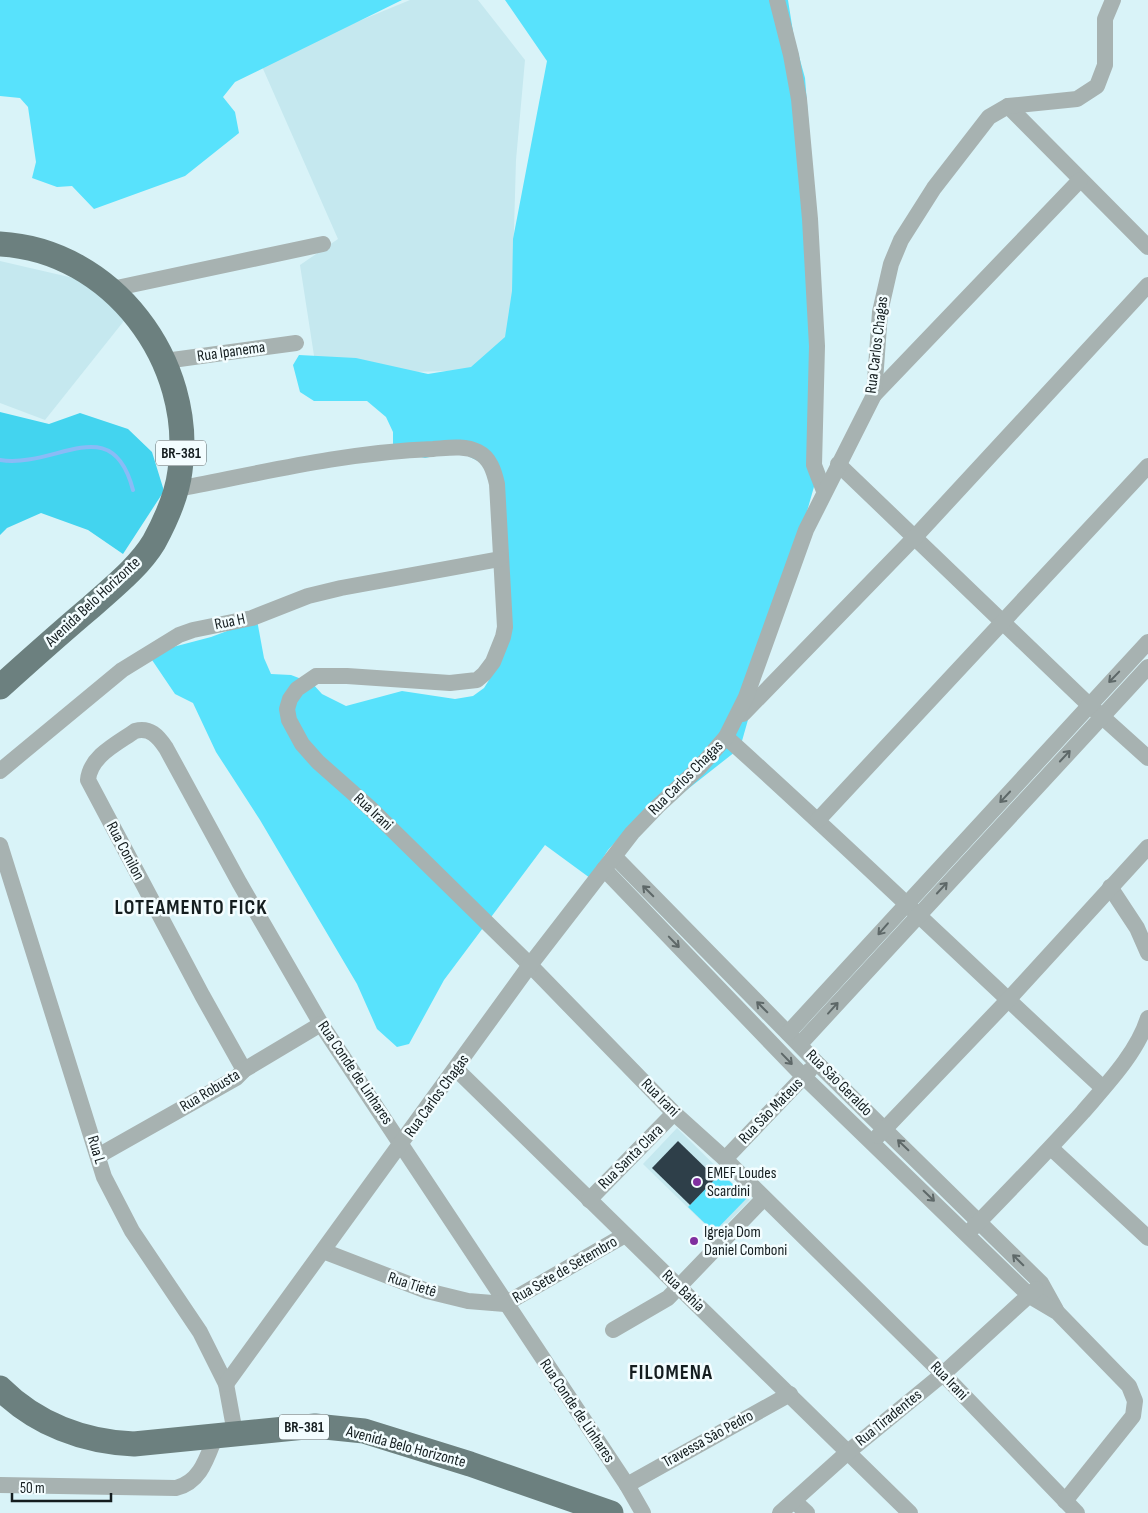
<svg xmlns="http://www.w3.org/2000/svg" width="1148" height="1513" font-family="'Sofia Sans Condensed',sans-serif">
	<style>
		.built { fill: #c5e8ef }
		.green { fill: #58e2fc }
		.forest { fill: #43d4ef }
		.lines { fill: none; stroke-linecap: round; stroke-linejoin: round }
		.stream { stroke: #8abbf6; stroke-width: 4 }
		.building { fill: #2e3f49 }
		.street { stroke: #a7b2b1; stroke-width: 16 }
		.primary { stroke: #6c807f; stroke-width: 25 }
		.oneway { stroke: #5e6868 }
		.poi-dot { fill: #802f9f; stroke: #f3fdff; stroke-width: 2 }
		.labels { text-anchor: middle; dominant-baseline: central; stroke-width: 5; stroke-linejoin: round; paint-order: stroke }
		.shield { fill: #f3fdff; stroke: #576062; stroke-width: 1 }
		.shield-label { font-size: 15px; font-weight: bold; fill: #141d1f }
		.street-label { font-size: 16px; fill: #141d1f; stroke: #f3fdff }
		.poi-label { font-size: 16px; fill: #141d1f; stroke: #f3fdff; text-anchor: start }
		.district-label { font-size: 21px; font-weight: bold; letter-spacing: 1px; fill: #141d1f; stroke: #f3fdff }
	</style>
	<rect width="100%" height="100%" fill="#d9f3f8"/>
	<!-- built -->
	<g class="built">
		<path d="M410,0H478L525,60L516,160L510,369L317,375L300,265L338,239L260,62Z"/>
		<path d="M0,261L82,280L127,317L45,420L0,403Z"/>
		<path d="M677,1128L750,1200L716,1235L643,1164Z"/>
	</g>
	<!-- green -->
	<g class="green">
		<path d="M0,0H402L235,82L223,97L235,112L239,133L185,176L94,209L72,186L57,187L32,178L36,162L28,107L20,98L0,96Z"/>
		<path d="M505,0H788L794,38L805,78L815,203L821,462L740,748L646,822L620,837L608,850L590,878L545,845L444,980L409,1044L397,1047L377,1029L357,984L260,820L216,752L193,703L175,694L152,660L173,647L211,637L257,620L264,658L271,674L291,675L312,683L322,694L346,706L402,691L455,699L473,696L484,688L496,669L504,624L496,470L458,451L425,458L393,450V432L386,417L367,401H314L300,392L293,365L299,355L356,358L428,374L471,367L505,337L512,291L513,239L547,61Z"/>
		<path d="M721,1173L747,1198L714,1232L688,1207Z"/>
	</g>
	<!-- forest -->
	<path class="forest" d="M0,412L49,424L80,413L128,429L152,452L164,491L123,554L88,530L41,513L7,528L0,535Z"/>
	<g class="lines">
		<!-- stream -->
		<path class="stream" d="M0,460C56,469 112,409 133,490"/>
	</g>
	<!-- building -->
	<path class="building" d="M678,1141L716,1178L690,1205L652,1168Z"/>
	<g class="lines">
		<!-- street -->
		<g class="street">
			<path d="M777,0L791,55L799,99L810,219L817,346L814,465L824,491"/>
			<path d="M1008,106L1148,247"/>
			<path d="M112,289L323,244"/>
			<path d="M165,361L296,343"/>
			<path d="M874,395L1080,180"/>
			<path d="M838,464L1088,704L1148,758"/>
			<path d="M177,489C261,473 347,452 433,449C448,448 464,445 478,452C490,458 494,471 497,484L505,627L503,637L493,662L484,674L477,680L450,683L347,676H316L297,689L290,699L287,709L289,720L302,744L318,762L370,808L530,965L674,1113L725,1159L943,1374L1077,1513"/>
			<path d="M743,714L914,538L1148,285"/>
			<path d="M726,737C854,852 977,972 1103,1088"/>
			<path d="M0,771L122,670L179,635L193,630L252,618L308,596L341,588L500,559"/>
			<path d="M818,820L1148,466"/>
			<path d="M0,845L104,1177L132,1231L200,1332L226,1384L235,1433"/>
			<path d="M615,857L817,1063L1041,1283L1056,1310"/>
			<path d="M604,869L803,1076L1030,1296L1057,1312L1129,1386L1135,1401L1133,1416L1065,1501"/>
			<path d="M1110,887L1137,928L1148,953"/>
			<path d="M788,1033L1148,642"/>
			<path d="M800,1044L1148,667"/>
			<path d="M456,1069L910,1513"/>
			<path d="M244,1070L202,995L88,780C90,756 118,743 135,731C150,727 158,736 166,748L239,882L321,1024L627,1485L643,1513"/>
			<path d="M878,1136L1008,1000L1148,847"/>
			<path d="M1051,1148L1148,1238"/>
			<path d="M98,1156L236,1078L244,1070L321,1024"/>
			<path d="M725,1159L810,1070"/>
			<path d="M589,1200L674,1113"/>
			<path d="M972,1229C1010,1190 1047,1152 1083,1112C1107,1084 1137,1053 1148,1018"/>
			<path d="M323,1251L427,1291L468,1301L505,1304L625,1235"/>
			<path d="M613,1330L668,1298L764,1198"/>
			<path d="M226,1384L530,965L632,833L658,806L699,768L726,737L746,697L806,530L874,395L880,312L891,264L901,240L934,188L989,117L1008,106L1077,99L1097,86L1105,65V19L1113,0"/>
			<path d="M0,1485L176,1488C201,1482 207,1457 216,1435"/>
			<path d="M627,1485L790,1394"/>
			<path d="M794,1501L807,1513"/>
			<path d="M780,1513L848,1452L943,1374L1036,1289"/>
		</g>
		<!-- primary -->
		<g class="primary">
			<path d="M0,244C112,250 196,362 180,471C177,496 166,520 154,542C139,567 112,588 91,607C60,633 30,660 0,687"/>
			<path d="M0,1388C36,1424 84,1442 134,1444L315,1426L364,1431L470,1464L611,1513"/>
		</g>
	</g>
	<!-- one-way arrows -->
	<defs><path id="oneway-shaft" d="M-6 0H5M1.5-3L5.5 0L1.5 3" fill="none" stroke-width="1.6" stroke-linecap="round" stroke-linejoin="round" transform="scale(1.25)"/></defs>
	<g class="oneway">
		<use href="#oneway-shaft" transform="translate(1114 677) rotate(134)"/>
		<use href="#oneway-shaft" transform="translate(1065 756) rotate(-47)"/>
		<use href="#oneway-shaft" transform="translate(1005 797) rotate(133)"/>
		<use href="#oneway-shaft" transform="translate(942 888) rotate(-47)"/>
		<use href="#oneway-shaft" transform="translate(648 891) rotate(-135)"/>
		<use href="#oneway-shaft" transform="translate(883 929) rotate(131)"/>
		<use href="#oneway-shaft" transform="translate(674 942) rotate(46)"/>
		<use href="#oneway-shaft" transform="translate(762 1007) rotate(-135)"/>
		<use href="#oneway-shaft" transform="translate(833 1008) rotate(-48)"/>
		<use href="#oneway-shaft" transform="translate(787 1059) rotate(46)"/>
		<use href="#oneway-shaft" transform="translate(903 1145) rotate(-136)"/>
		<use href="#oneway-shaft" transform="translate(929 1196) rotate(44)"/>
		<use href="#oneway-shaft" transform="translate(1018 1260) rotate(-135)"/>
	</g>
	<!-- markers -->
	<g class="poi-dot">
		<circle cx="697" cy="1182" r="5"/>
		<circle cx="694" cy="1241" r="5"/>
	</g>
	<g class="labels">
		<!-- shield labels -->
		<g class="shield">
			<rect x="156" y="440.5" width="50" height="25" rx="4"/>
			<rect x="279" y="1414.5" width="50" height="25" rx="4"/>
		</g>
		<g class="shield-label">
			<text x="181" y="453">BR-381</text>
			<text x="304" y="1427">BR-381</text>
		</g>
		<!-- street labels -->
		<g class="street-label">
			<text transform="translate(877 345) rotate(-83)">Rua Carlos Chagas</text>
			<text transform="translate(231 352) rotate(-8)">Rua Ipanema</text>
			<text transform="translate(93 602) rotate(-43)">Avenida Belo Horizonte</text>
			<text transform="translate(230 622) rotate(-12)">Rua H</text>
			<text transform="translate(686 778) rotate(-45)">Rua Carlos Chagas</text>
			<text transform="translate(373 812) rotate(43)">Rua Irani</text>
			<text transform="translate(125 851) rotate(62)">Rua Conilon</text>
			<text transform="translate(355 1073) rotate(56)">Rua Conde de Linhares</text>
			<text transform="translate(839 1083) rotate(45)">Rua São Geraldo</text>
			<text transform="translate(210 1091) rotate(-31)">Rua Robusta</text>
			<text transform="translate(437 1096) rotate(-54)">Rua Carlos Chagas</text>
			<text transform="translate(660 1098) rotate(45)">Rua Irani</text>
			<text transform="translate(771 1111) rotate(-46)">Rua São Mateus</text>
			<text transform="translate(96 1150) rotate(73)">Rua L</text>
			<text transform="translate(631 1157) rotate(-45)">Rua Santa Clara</text>
			<text transform="translate(565 1270) rotate(-30)">Rua Sete de Setembro</text>
			<text transform="translate(412 1285) rotate(18)">Rua Tietê</text>
			<text transform="translate(683 1291) rotate(44)">Rua Bahia</text>
			<text transform="translate(949 1381) rotate(46)">Rua Irani</text>
			<text transform="translate(577 1411) rotate(56)">Rua Conde de Linhares</text>
			<text transform="translate(889 1418) rotate(-39)">Rua Tiradentes</text>
			<text transform="translate(708 1439) rotate(-29)">Travessa São Pedro</text>
			<text transform="translate(406 1447) rotate(15)">Avenida Belo Horizonte</text>
		</g>
		<!-- poi labels -->
		<g class="poi-label">
			<text x="707" y="1173">EMEF Loudes<tspan x="707" dy="18">Scardini</tspan></text>
			<text x="704" y="1232">Igreja Dom<tspan x="704" dy="18">Daniel Comboni</tspan></text>
		</g>
		<!-- district labels -->
		<g class="district-label">
			<text x="191" y="907">LOTEAMENTO FICK</text>
			<text x="671" y="1372">FILOMENA</text>
		</g>
	</g>
	<!-- scale -->
	<path d="M12 1493v8h99v-8" fill="none" stroke="#141d1f" stroke-width="2.5"/>
	<text x="20" y="1493" font-size="15" fill="#141d1f" stroke="#f3fdff" stroke-width="4" paint-order="stroke">50 m</text>
</svg>
